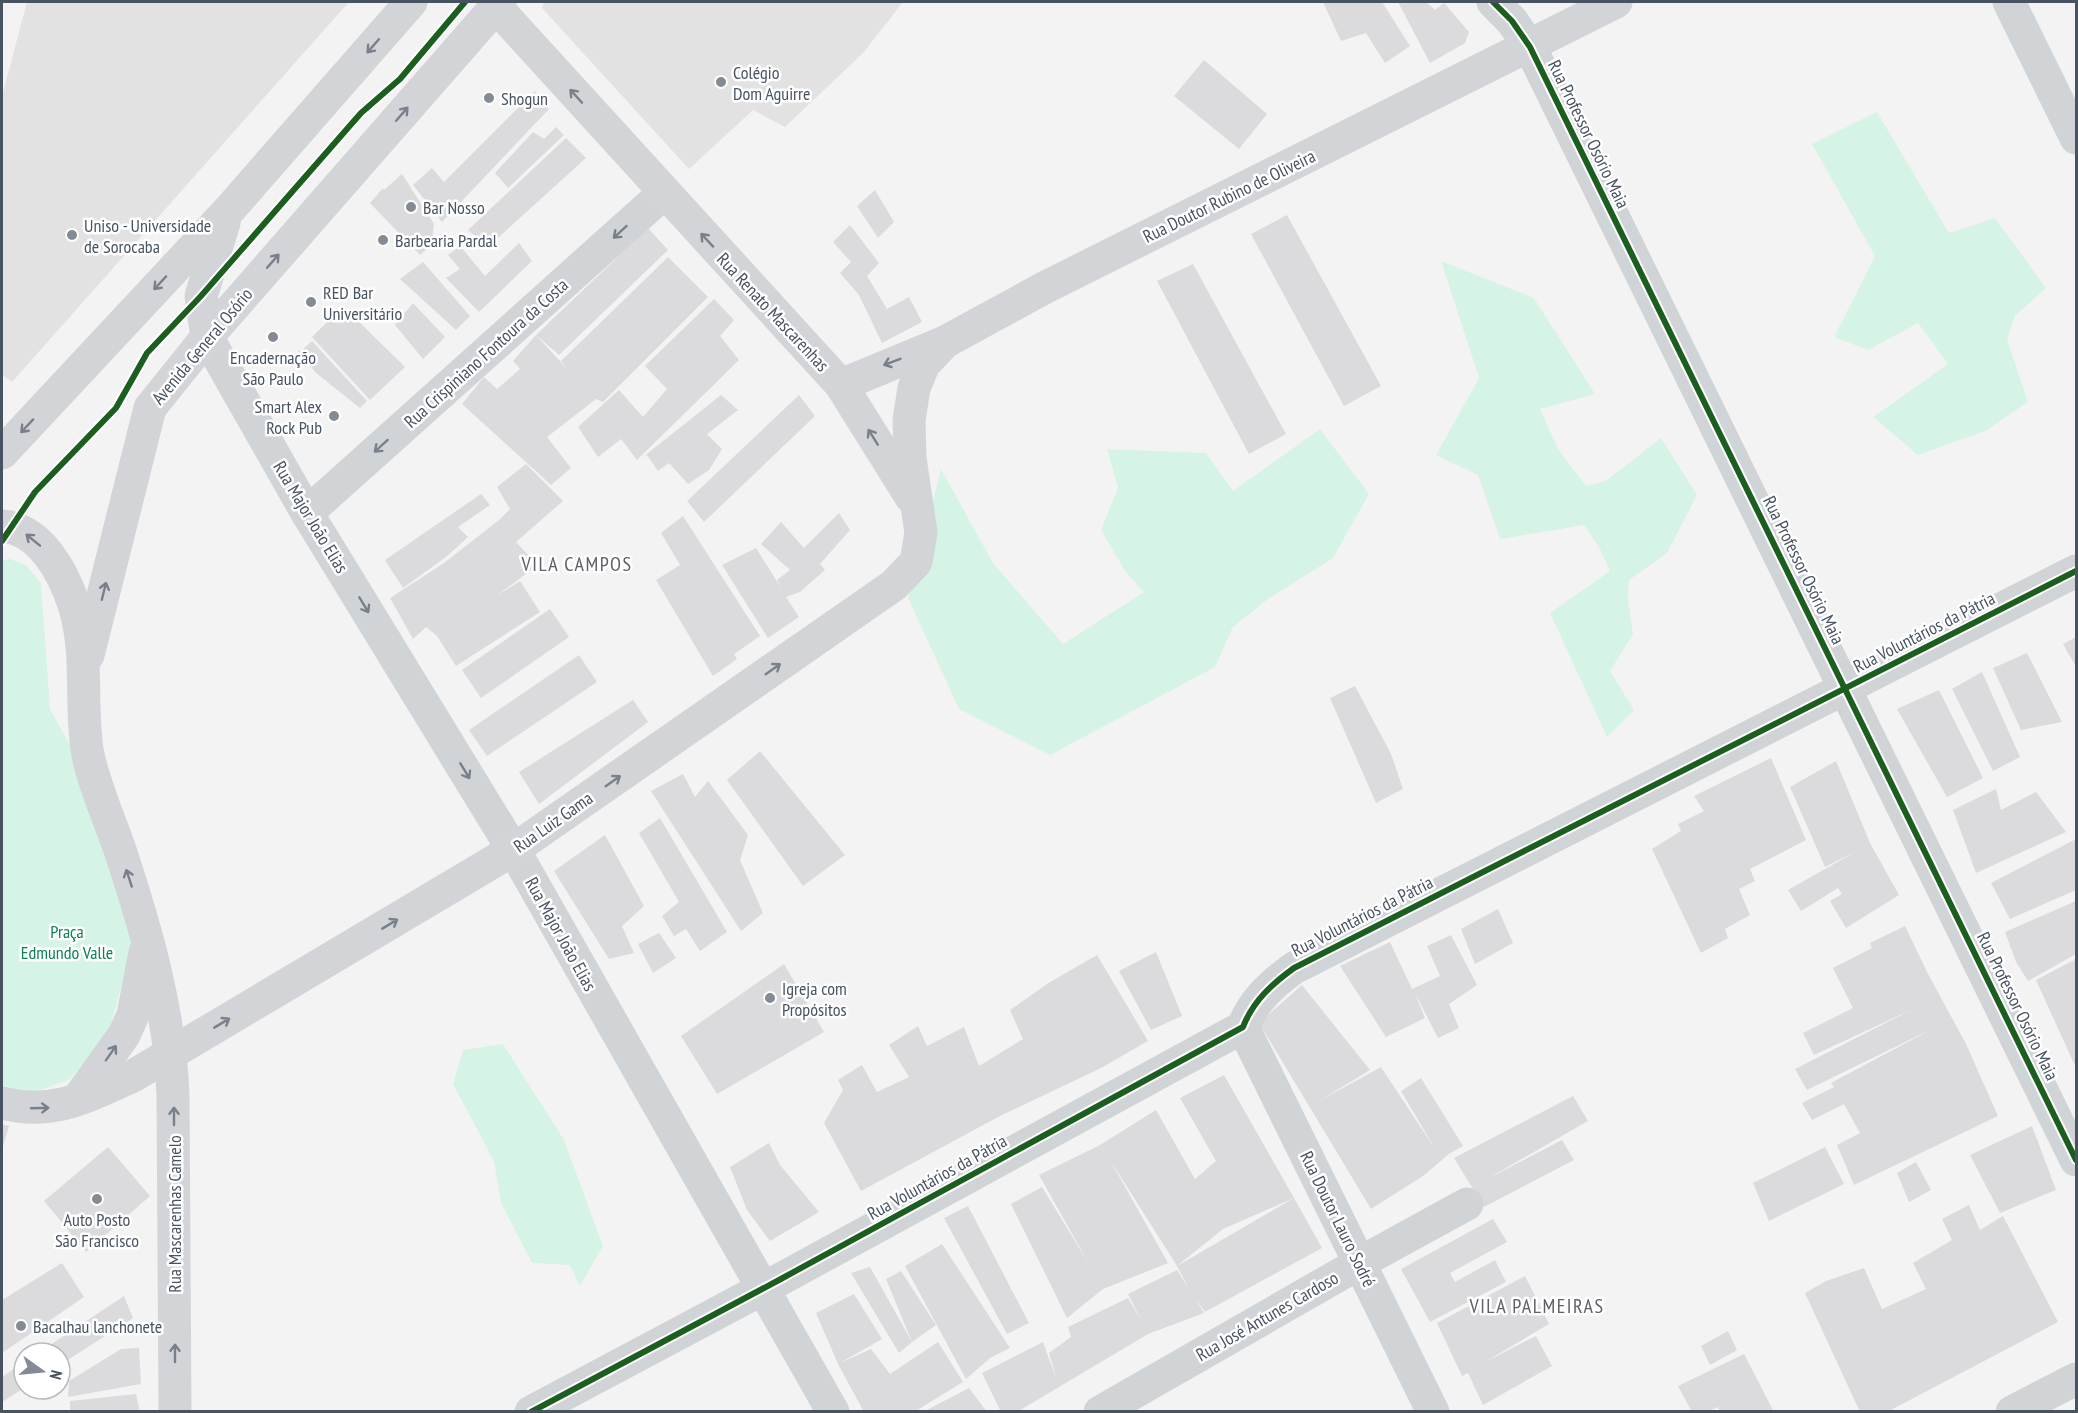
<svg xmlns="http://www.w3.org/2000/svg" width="2078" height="1413" font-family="'PT Sans Narrow',sans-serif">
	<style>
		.education { fill: #e2e2e3 }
		.green { fill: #d6f4e5 }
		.building { fill: #dbdbdd }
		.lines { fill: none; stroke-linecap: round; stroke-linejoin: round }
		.street { stroke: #d1d4d7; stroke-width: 33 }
		.secondary { stroke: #d2d4d8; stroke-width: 33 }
		.cycleway-casing { stroke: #fff; stroke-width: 10 }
		.cycleway { stroke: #1b5e20; stroke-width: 6 }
		.oneway { stroke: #78808b }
		.poi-dot { fill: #848b95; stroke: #fff; stroke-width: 2 }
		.labels { text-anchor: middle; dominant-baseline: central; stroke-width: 5; stroke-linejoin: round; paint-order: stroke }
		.poi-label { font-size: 18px; fill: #485362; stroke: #fff; text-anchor: start }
		.street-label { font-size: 18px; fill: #485362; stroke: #fff }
		.park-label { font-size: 18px; fill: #0d8255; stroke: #fff }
		.neighbourhood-label { font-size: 20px; letter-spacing: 1.5px; fill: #5e6168; stroke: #fff }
	</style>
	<rect width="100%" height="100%" fill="#f4f3f3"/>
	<!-- education -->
	<g class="education">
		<path d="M27,2H349L12,382L2,375V96Z"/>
		<path d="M544,2H903L863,53L785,127L753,110L689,169L542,8Z"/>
	</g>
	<!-- green -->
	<g class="green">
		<path d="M1877,112L1949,233L1995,218L2046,288L2015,316L2007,339L2028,402L1985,431L1918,455L1873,417L1948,364L1918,323L1868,350L1834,337L1875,256L1812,144Z"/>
		<path d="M1441,261L1534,298L1595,394L1540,409L1558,449L1586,486L1606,481L1661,438L1697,495L1667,553L1629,580L1628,599L1633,634L1610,671L1634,710L1607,737L1550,613L1610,571L1599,547L1584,525L1500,539L1478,475L1436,455L1479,378Z"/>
		<path d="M1320,429L1369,494L1333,558L1268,599L1233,627L1215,667L1050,755L959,709L908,598L941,469L993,563L1063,644L1144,592L1127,574L1101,530L1118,488L1107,449L1206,453L1233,491Z"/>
		<path d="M10,559L26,565L41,583L50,709L73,751L134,940L108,1035L70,1079L12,1101L2,1098V560Z"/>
		<path d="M503,1044L564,1140L603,1246L580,1286L570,1265L532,1263L501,1203L494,1161L453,1084L463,1050Z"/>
	</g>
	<!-- building -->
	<g class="building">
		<path d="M1323,2H1382L1410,46L1385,63L1366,33L1341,41Z"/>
		<path d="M1398,2H1426L1435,10L1444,3L1469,32L1465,43L1430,63Z"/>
		<path d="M1204,60L1267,114L1239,149L1174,96Z"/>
		<path d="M535,91L549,109L442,222L413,185L432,168L444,182Z"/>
		<path d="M556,127L564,135L508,188L495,173L533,132L544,139Z"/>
		<path d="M566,138L586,158L488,247L468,230Z"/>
		<path d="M402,174L434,224L431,245L420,255L370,203L383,188L384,190Z"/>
		<path d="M875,190L894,222L878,238L857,206Z"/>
		<path d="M1287,215L1381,386L1344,406L1251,234Z"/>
		<path d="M850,225L879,263L867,276L887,309L909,297L922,322L882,343L859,295L840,273L851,262L833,242Z"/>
		<path d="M648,228L668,250L559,355L536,335L569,371L561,361L668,257L708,297L603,402L596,399L547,437L571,468L551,485L462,404L484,377L497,389L520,369L513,361L536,335Z"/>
		<path d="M519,243L532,261L479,312L446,278L460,269L448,255L460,246L485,276Z"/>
		<path d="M423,262L470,316L456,330L400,279Z"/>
		<path d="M1193,264L1286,434L1249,454L1157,281Z"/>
		<path d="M714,299L734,320L720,336L739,360L637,460L621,439L598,457L578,427L619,390L643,417L667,389L645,366Z"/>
		<path d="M413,303L445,337L423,359L395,325Z"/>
		<path d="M343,306L405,367L370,400L312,337Z"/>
		<path d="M312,341L367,401L360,408L316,373L297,350L301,351Z"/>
		<path d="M721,395L738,410L707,434L722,449L709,470L688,484L669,463L658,471L647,455L643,457Z"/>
		<path d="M799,395L815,416L704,522L687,501Z"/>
		<path d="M526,464L563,501L516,542L538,565L496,596L520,581L540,612L456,666L437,636L426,627L413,639L390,598L444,563L499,520L510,509L497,487Z"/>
		<path d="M481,494L490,505L458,527L468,537L446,557L403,588L385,560Z"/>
		<path d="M839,513L850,530L820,564L825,570L800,592L786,597L799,617L768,638L722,565L756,548L781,588L777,580L790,570L761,544L781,522L804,548Z"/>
		<path d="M683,516L760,636L734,654L737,659L713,676L656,580L680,565L661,533Z"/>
		<path d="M550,609L569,637L481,698L462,670Z"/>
		<path d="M2076,637V667L2063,644Z"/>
		<path d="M2027,653L2062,722L2021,730L1993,668Z"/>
		<path d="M579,655L597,682L487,756L469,730Z"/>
		<path d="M1982,672L2020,757L1993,771L1952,689Z"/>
		<path d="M1355,686L1391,754L1403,789L1376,803L1330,698Z"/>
		<path d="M1939,690L1983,778L1947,797L1897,709Z"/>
		<path d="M633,700L648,722L539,804L519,772Z"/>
		<path d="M760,751L845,855L803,886L727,780Z"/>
		<path d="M1771,758L1806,840L1750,869L1755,881L1739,889L1750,915L1725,929L1728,938L1701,953L1652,849L1681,831L1678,824L1704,811L1694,796Z"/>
		<path d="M1836,761L1870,843L1899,895L1846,928L1830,901L1842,894L1838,888L1801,911L1788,890L1855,852L1825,867L1790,787Z"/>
		<path d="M683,774L695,797L708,781L748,835L740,860L763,913L741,931L651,791Z"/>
		<path d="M1996,789L2001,810L2036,792L2066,832L1976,873L1953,810Z"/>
		<path d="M660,818L727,932L700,951L686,929L674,936L662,916L679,902L639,833Z"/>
		<path d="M605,835L644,906L622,926L634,953L609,959L554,871Z"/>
		<path d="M2076,839V890L2010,919L1991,883Z"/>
		<path d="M2076,901V954L2028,981L2016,962L2005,932Z"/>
		<path d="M1498,909L1513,943L1475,964L1461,929Z"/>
		<path d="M1905,926L1927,972L1966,1044L1998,1116L1854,1185L1837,1145L1860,1133L1844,1104L1812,1120L1802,1103L1834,1087L1831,1083L1932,1029L1807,1090L1795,1069L1913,1009L1814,1055L1803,1033L1853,1008L1833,968L1872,948L1870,943Z"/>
		<path d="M659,933L676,958L653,973L638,944Z"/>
		<path d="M1451,935L1477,985L1449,1004L1459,1028L1438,1038L1415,993L1425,1018L1386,1037L1340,966L1390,942L1412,989L1440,976L1427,946Z"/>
		<path d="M1156,952L1182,1016L1151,1030L1119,971Z"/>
		<path d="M1097,955L1148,1041L1101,1068L1000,1116L861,1191L824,1123L843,1090L838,1080L862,1065L877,1092L909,1077L889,1045L918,1026L927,1046L964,1027L979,1066L1023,1039L1010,1010L1050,982Z"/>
		<path d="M2076,959V1068L2036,980Z"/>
		<path d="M784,964L824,1032L717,1094L681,1036Z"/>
		<path d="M1302,985L1370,1070L1321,1100L1381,1067L1435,1149L1401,1091L1421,1078L1463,1146L1449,1154L1423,1176L1371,1209L1259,1023Z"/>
		<path d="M1224,1075L1294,1198L1223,1229L1177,1266L1110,1160L1168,1263L1103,1289L1067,1318L1011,1204L1042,1187L1089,1264L1039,1175L1100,1145L1156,1110L1195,1179L1216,1161L1180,1098Z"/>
		<path d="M1573,1096L1588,1121L1487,1179L1562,1140L1574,1160L1484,1207L1454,1158Z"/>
		<path d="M2,1124L9,1126L2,1150Z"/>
		<path d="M2032,1126L2056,1190L2000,1213L1970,1155Z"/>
		<path d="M769,1143L780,1165L819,1212L770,1241L747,1210L730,1167Z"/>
		<path d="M108,1147L150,1196L86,1252L44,1201Z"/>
		<path d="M1825,1147L1844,1184L1769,1221L1753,1183Z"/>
		<path d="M1916,1162L1931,1190L1909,1202L1897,1173Z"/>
		<path d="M1294,1198L1322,1248L1205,1312L1195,1298L1204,1313L1148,1334L1017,1412H1001L982,1373L1043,1342L1057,1381L1049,1353L1071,1337L1068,1327L1128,1298L1141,1320L1128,1294L1177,1270L1189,1289L1177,1266Z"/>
		<path d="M1969,1205L1980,1230L2003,1216L2058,1322L1889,1411L1860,1412L1805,1293L1826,1281L1864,1268L1882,1309L1926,1289L1913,1263L1952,1240L1942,1219Z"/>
		<path d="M968,1206L1029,1323L1007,1334L944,1218Z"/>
		<path d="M1493,1219L1507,1242L1450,1273L1455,1282L1495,1260L1506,1282L1430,1322L1401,1269Z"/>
		<path d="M942,1244L1010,1348L990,1358L966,1379L905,1266Z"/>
		<path d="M62,1263L84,1297L2,1353V1300Z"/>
		<path d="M870,1267L912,1342L899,1353L851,1273Z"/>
		<path d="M901,1271L936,1325L912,1342L886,1279Z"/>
		<path d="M1525,1276L1549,1324L1485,1362L1536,1336L1552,1366L1483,1405L1468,1373L1462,1376L1437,1323Z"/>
		<path d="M854,1294L882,1339L840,1363L871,1349L890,1374L938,1342L963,1382L914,1412H864L838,1364L816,1313Z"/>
		<path d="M124,1296L133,1318L60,1365V1353H38Z"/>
		<path d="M1728,1331L1737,1350L1710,1365L1701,1346Z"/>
		<path d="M139,1348L141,1384L68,1397L69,1381L121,1349Z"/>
		<path d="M1744,1354L1774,1412H1720L1718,1407L1706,1412H1692L1678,1386Z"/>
		<path d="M24,1362V1388L2,1402V1377Z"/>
		<path d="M969,1388L987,1412H923Z"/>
		<path d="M136,1394L140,1412H70V1401Z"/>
	</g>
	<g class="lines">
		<!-- street -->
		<g class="street">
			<path d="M1493,2L1512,21L1530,47L2076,1160"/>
			<path d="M2009,2L2076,138"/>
			<path d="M207,337L307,513L523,866L833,1412"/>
			<path d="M307,513L664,193"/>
			<path d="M1243,1027L1433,1412"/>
			<path d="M531,1412L779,1280L1243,1027C1253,1001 1272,984 1294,968L2076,571"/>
			<path d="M1100,1412L1374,1255L1467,1204"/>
			<path d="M2012,1412L2076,1379"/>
		</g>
		<!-- secondary -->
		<g class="secondary">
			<path d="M496,7L841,385L911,497"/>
			<path d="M207,337L201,296L224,223"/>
			<path d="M841,385L945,342L1044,288L1616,2"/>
			<path d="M2,453L229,210L411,2"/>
			<path d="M2,526C40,529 63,571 74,605C89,652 80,702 87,749C91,778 111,823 121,853C147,932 170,1012 173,1096L175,1412"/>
			<path d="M88,655L150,408L207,337L500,2"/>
			<path d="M78,1099L124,1035L133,1015L145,952"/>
			<path d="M2,1103C54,1116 86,1097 133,1076L513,850L894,585L916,562L921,533L910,458L909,420L914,388L924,364L945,342"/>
		</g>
		<defs>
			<g id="cycleway">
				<path d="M1493,2L1512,21L1530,47L2076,1160"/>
				<path d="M2,541L35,492L116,408L147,353L201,296L361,113L400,79L465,2"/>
				<path d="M531,1412L779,1280L1243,1027C1253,1001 1272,984 1294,968L2076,571"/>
			</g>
		</defs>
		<!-- cycleway casing -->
		<use href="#cycleway" class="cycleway-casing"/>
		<!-- cycleway -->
		<use href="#cycleway" class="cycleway"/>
	</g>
	<!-- one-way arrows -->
	<defs><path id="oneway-shaft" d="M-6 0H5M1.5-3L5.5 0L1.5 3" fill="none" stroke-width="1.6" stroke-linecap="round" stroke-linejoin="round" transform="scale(1.5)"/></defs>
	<g class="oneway">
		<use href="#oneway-shaft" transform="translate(373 46) rotate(131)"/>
		<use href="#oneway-shaft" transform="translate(576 96) rotate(-132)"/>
		<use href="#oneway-shaft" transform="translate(402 114) rotate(-49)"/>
		<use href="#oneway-shaft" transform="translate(620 232) rotate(138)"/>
		<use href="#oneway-shaft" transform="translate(707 240) rotate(-133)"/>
		<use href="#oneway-shaft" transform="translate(273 261) rotate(-49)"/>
		<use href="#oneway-shaft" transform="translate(160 283) rotate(133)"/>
		<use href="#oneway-shaft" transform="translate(892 362) rotate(159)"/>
		<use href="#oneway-shaft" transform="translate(27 426) rotate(133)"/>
		<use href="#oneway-shaft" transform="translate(873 437) rotate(-122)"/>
		<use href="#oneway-shaft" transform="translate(381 446) rotate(138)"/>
		<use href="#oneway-shaft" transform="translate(33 540) rotate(-141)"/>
		<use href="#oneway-shaft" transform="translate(104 591) rotate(-76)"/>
		<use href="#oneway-shaft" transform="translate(364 605) rotate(59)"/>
		<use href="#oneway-shaft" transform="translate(773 669) rotate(-35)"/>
		<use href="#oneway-shaft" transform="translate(465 771) rotate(59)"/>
		<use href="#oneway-shaft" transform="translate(613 781) rotate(-35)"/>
		<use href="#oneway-shaft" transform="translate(129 878) rotate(-108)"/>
		<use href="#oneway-shaft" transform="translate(390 924) rotate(-31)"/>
		<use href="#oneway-shaft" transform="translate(222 1023) rotate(-31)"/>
		<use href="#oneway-shaft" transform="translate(111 1053) rotate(-55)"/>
		<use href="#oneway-shaft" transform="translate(40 1108) rotate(-2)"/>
		<use href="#oneway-shaft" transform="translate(174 1116) rotate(-90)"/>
		<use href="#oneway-shaft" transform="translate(175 1353) rotate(-90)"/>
	</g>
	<!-- markers -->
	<g class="poi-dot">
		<circle cx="721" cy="82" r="6"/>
		<circle cx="489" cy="98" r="6"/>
		<circle cx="411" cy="207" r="6"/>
		<circle cx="72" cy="235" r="6"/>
		<circle cx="383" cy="240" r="6"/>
		<circle cx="311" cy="302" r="6"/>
		<circle cx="273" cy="337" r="6"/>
		<circle cx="334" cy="416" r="6"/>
		<circle cx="770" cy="998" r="6"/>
		<circle cx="97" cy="1199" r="6"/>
		<circle cx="21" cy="1326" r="6"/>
	</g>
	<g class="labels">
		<!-- poi labels -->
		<g class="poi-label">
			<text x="733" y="72">Colégio<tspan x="733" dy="21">Dom Aguirre</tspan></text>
			<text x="501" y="98">Shogun</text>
			<text x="423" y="207">Bar Nosso</text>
			<text x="84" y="225">Uniso - Universidade<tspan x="84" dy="21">de Sorocaba</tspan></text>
			<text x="395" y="240">Barbearia Pardal</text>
			<text x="323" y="292">RED Bar<tspan x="323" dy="21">Universitário</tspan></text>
			<text x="273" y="357" text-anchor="middle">Encadernação<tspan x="273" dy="21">São Paulo</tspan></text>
			<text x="322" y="406" text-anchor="end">Smart Alex<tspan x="322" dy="21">Rock Pub</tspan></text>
			<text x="782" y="988">Igreja com<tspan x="782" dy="21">Propósitos</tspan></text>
			<text x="97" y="1219" text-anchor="middle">Auto Posto<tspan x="97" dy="21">São Francisco</tspan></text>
			<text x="33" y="1326">Bacalhau lanchonete</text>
		</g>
		<!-- street labels -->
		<g class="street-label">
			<text transform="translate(1589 134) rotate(64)">Rua Professor Osório Maia</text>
			<text transform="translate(1229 196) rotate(-26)">Rua Doutor Rubino de Oliveira</text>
			<text transform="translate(773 312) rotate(47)">Rua Renato Mascarenhas</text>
			<text transform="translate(202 346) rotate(-50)">Avenida General Osório</text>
			<text transform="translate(486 353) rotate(-42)">Rua Crispiniano Fontoura da Costa</text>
			<text transform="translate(311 517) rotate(59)">Rua Major João Elias</text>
			<text transform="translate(1804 570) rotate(64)">Rua Professor Osório Maia</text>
			<text transform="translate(1924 632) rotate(-27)">Rua Voluntários da Pátria</text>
			<text transform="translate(553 822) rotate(-35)">Rua Luiz Gama</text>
			<text transform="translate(1362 916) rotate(-27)">Rua Voluntários da Pátria</text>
			<text transform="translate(561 934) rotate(61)">Rua Major João Elias</text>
			<text transform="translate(2018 1006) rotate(64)">Rua Professor Osório Maia</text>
			<text transform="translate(937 1177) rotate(-29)">Rua Voluntários da Pátria</text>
			<text transform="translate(174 1214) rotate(-90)">Rua Mascarenhas Camelo</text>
			<text transform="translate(1338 1219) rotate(64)">Rua Doutor Lauro Sodré</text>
			<text transform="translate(1267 1316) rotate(-30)">Rua José Antunes Cardoso</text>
		</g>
		<!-- park labels -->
		<g class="park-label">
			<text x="67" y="931">Praça<tspan x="67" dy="21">Edmundo Valle</tspan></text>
		</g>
		<!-- neighbourhood labels -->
		<g class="neighbourhood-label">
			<text x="577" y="564">VILA CAMPOS</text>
			<text x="1537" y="1306">VILA PALMEIRAS</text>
		</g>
	</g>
	<!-- border -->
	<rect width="2078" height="1413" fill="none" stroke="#485362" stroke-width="6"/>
	<!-- north arrow -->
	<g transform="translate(42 1371) rotate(105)"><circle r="28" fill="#ffffff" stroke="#b6bac0" stroke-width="1.5"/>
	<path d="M0-4.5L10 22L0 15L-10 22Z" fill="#848b95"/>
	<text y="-9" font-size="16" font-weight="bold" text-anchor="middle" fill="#485362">N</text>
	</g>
</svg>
